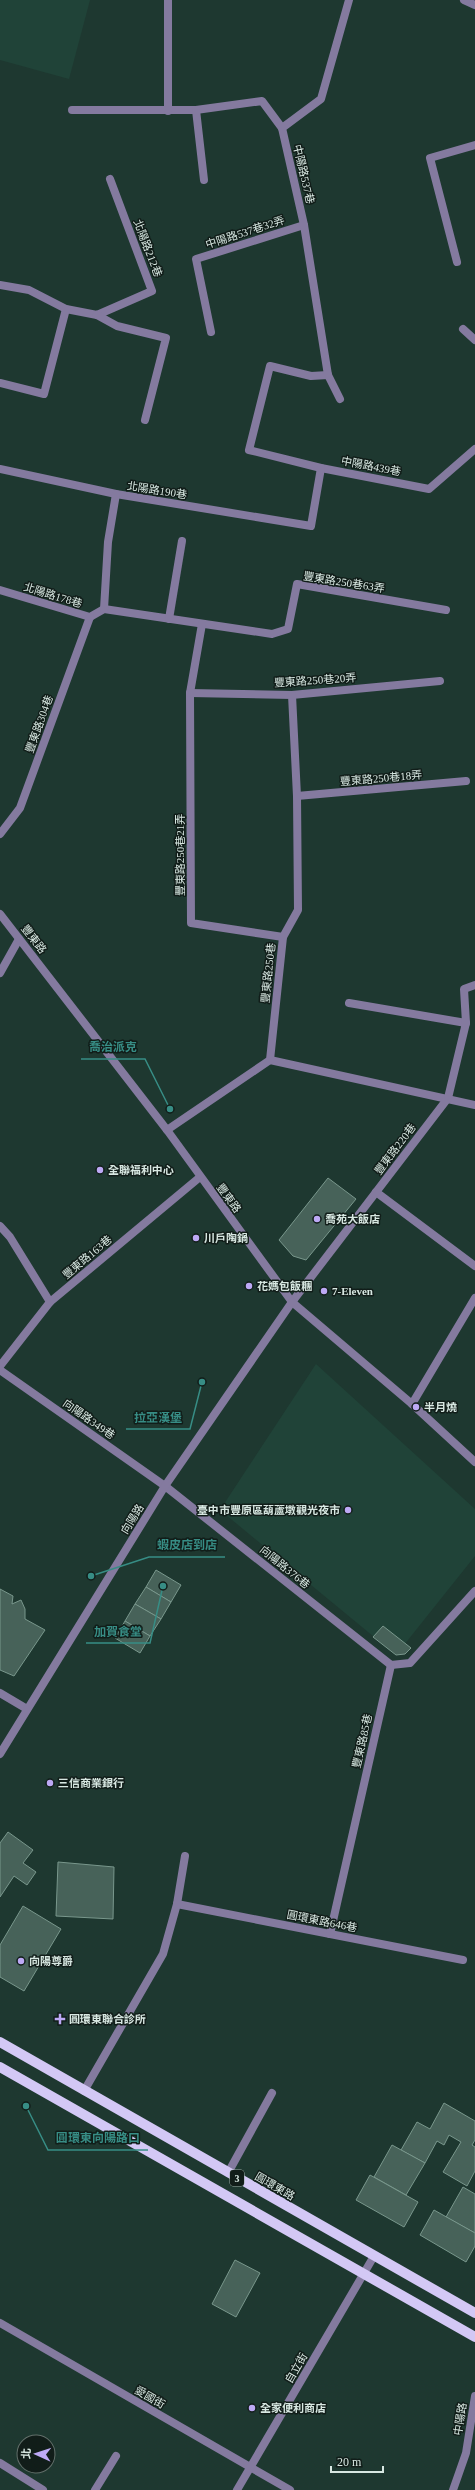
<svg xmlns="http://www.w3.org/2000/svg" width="475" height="2490" font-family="'Times New Roman','Noto Sans TC',serif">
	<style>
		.built { fill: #204338 }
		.building { fill: #476259; stroke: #79978c }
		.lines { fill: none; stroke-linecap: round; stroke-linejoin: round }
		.service { stroke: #847a9f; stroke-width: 8 }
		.minor { stroke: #847a9f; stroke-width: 8 }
		.primary { stroke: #d3c8f5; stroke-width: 10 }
		.poi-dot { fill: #bda9f5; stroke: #111d19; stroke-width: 1.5 }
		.labels { text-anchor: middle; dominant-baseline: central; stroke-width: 3; stroke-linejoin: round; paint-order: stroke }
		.shield { fill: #111d19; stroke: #9caba6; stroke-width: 1 }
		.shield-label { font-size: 10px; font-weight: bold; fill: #d8e8e2 }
		.street-label { font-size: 11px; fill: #d8e8e2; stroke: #111d19 }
		.poi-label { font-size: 11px; font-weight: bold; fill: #d8e8e2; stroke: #111d19; text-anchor: start }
		.leader { fill: none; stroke: #378d85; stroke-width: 1.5 }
		.callout-dot { fill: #378d85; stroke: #111d19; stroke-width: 1.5 }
		.callout-label { font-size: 12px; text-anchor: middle; font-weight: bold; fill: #378d85; stroke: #111d19; stroke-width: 3; stroke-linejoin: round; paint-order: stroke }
	</style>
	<rect width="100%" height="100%" fill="#1e3830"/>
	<!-- built -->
	<g class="built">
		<path d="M0,0H90L69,79L0,60Z"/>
		<path d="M316,1364L475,1509V1556L396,1655L220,1510Z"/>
	</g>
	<!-- building -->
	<g class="building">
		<path d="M328,1178L356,1199L306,1260L293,1256L279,1240Z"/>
		<path d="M156,1570L181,1585L171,1602L146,1587Z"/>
		<path d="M146,1587L171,1602L161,1619L135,1604Z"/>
		<path d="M0,1589L13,1596L12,1604L21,1600L25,1609V1619L45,1630L14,1676L0,1670Z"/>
		<path d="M135,1604L161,1619L150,1636L125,1621Z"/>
		<path d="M125,1621L150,1636L140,1653L115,1638Z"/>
		<path d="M383,1626L411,1648L405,1654L396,1655L373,1637Z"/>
		<path d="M8,1832L33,1850L23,1863L36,1872L27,1885L14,1876L0,1897V1843Z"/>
		<path d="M58,1862L114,1867L113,1919L56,1916Z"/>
		<path d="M23,1906L61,1929L24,1991L0,1977V1945Z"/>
		<path d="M444,2103L475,2121V2140L472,2145L475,2147V2171L467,2186L443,2172L461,2142L449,2135L444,2145L437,2141L425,2163L401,2150L417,2122L430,2129Z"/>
		<path d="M392,2145L425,2163L406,2195L374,2177Z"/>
		<path d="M370,2175L418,2202L404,2227L356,2200Z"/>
		<path d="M463,2187L475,2194V2233L446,2217Z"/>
		<path d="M434,2210L475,2233V2246L466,2262L420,2235Z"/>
		<path d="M235,2260L260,2273L236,2317L212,2304Z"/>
	</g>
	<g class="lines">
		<!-- service -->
		<g class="service">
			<path d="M72,110H196L262,101L282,128"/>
			<path d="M196,110L204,180"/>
			<path d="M168,111V0"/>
			<path d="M457,262L430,158L475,145"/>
			<path d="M0,285L29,290L66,309L97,315L152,291L110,179"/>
			<path d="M97,315L117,326L166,338L145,420"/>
			<path d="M463,329L475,340"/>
			<path d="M211,332L196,259L304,225"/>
			<path d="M328,375L311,376L270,366L249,450L321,468L429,489L475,449"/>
			<path d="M0,383L44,394L66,309"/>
			<path d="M340,399L328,375L304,225L282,128L321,99L349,0"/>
			<path d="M0,469L116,494L311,526L321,468"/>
			<path d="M0,590L90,617L104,609L272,634L288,629L297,584L446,610"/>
			<path d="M104,609L108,542L116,494"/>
			<path d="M169,619L182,541"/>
			<path d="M202,624L190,693L191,923L283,937"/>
			<path d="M190,693L292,695L440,681"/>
			<path d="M297,796L466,781"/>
			<path d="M0,834L20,808L90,617"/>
			<path d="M0,973L19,939"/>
			<path d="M349,1003L466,1023"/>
			<path d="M270,1060L475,1105"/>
			<path d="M167,1130L270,1060L283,937L298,910L297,796L292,695"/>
			<path d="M376,1192L475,1266"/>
			<path d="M0,1226L10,1237L50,1302"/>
			<path d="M292,1302L448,1098L466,1023L464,989L475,985"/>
			<path d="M0,1366L50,1302L200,1177"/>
			<path d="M0,1370L165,1486L391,1665"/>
			<path d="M412,1404L475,1298"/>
			<path d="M391,1665L410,1663L475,1591"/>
			<path d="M0,1693L27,1709"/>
			<path d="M177,1904L463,1960"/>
			<path d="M330,1934L391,1665"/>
			<path d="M84,2091L163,1954L177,1904L185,1856"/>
			<path d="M228,2173L272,2093"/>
			<path d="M0,2463L43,2490"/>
			<path d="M95,2490L116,2456"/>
		</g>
		<!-- minor -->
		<g class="minor">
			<path d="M464,0L475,5"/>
			<path d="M0,914L167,1130L292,1302L412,1404L475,1462"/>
			<path d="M0,1754L165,1486L292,1302"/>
			<path d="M0,2323L290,2490"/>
			<path d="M237,2490L374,2256"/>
			<path d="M453,2490L466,2453L475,2396"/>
		</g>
		<!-- primary -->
		<g class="primary">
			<path d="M0,2042L475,2313"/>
			<path d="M0,2067L475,2337"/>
		</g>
	</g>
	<!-- markers -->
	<g class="poi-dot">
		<circle cx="100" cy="1170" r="4"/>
		<circle cx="317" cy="1219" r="4"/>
		<circle cx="196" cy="1238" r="4"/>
		<circle cx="249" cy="1286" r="4"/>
		<circle cx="324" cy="1291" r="4"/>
		<circle cx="416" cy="1407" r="4"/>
		<circle cx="348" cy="1510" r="4"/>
		<circle cx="50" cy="1783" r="4"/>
		<circle cx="21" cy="1961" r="4"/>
		<path d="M58 2013h4v4h4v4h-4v4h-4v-4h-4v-4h4z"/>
		<circle cx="252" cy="2408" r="4"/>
	</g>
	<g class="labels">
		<!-- shield labels -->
		<rect class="shield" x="230" y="2170" width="14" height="16" rx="3"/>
		<g class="shield-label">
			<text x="237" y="2178">3</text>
		</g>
		<!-- street labels -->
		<g class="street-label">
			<text transform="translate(304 174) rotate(77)">中陽路537巷</text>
			<text transform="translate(245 232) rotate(-18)">中陽路537巷32弄</text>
			<text transform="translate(148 248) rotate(69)">北陽路212巷</text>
			<text transform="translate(371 466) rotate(11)">中陽路439巷</text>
			<text transform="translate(157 490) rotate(9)">北陽路190巷</text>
			<text transform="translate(344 582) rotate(9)">豐東路250巷63弄</text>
			<text transform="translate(53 595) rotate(17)">北陽路178巷</text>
			<text transform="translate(315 680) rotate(-4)">豐東路250巷20弄</text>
			<text transform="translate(39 724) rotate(-70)">豐東路304巷</text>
			<text transform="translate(381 778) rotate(-5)">豐東路250巷18弄</text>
			<text transform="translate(180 855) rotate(-90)">豐東路250巷21弄</text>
			<text transform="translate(34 939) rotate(52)">豐東路</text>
			<text transform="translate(268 973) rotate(-84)">豐東路250巷</text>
			<text transform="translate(395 1149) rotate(-53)">豐東路220巷</text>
			<text transform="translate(229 1198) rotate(54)">豐東路</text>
			<text transform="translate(87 1257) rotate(-40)">豐東路163巷</text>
			<text transform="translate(89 1419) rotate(35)">向陽路349巷</text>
			<text transform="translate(132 1519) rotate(-58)">向陽路</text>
			<text transform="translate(285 1567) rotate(39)">向陽路376巷</text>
			<text transform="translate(362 1741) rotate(-77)">豐東路85巷</text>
			<text transform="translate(322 1921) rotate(11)">圓環東路646巷</text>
			<text transform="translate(275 2186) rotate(30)">圓環東路</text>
			<text transform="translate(296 2368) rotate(-60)">自立街</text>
			<text transform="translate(150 2397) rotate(30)">愛國街</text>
			<text transform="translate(460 2419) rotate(-81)">中陽路</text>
		</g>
		<!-- poi labels -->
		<g class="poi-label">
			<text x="108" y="1170">全聯福利中心</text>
			<text x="325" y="1219">喬苑大飯店</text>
			<text x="204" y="1238">川戶陶鍋</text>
			<text x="257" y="1286">花媽包飯糰</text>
			<text x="332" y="1291">7-Eleven</text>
			<text x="424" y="1407">半月燒</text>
			<text x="340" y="1510" text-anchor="end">臺中市豐原區葫蘆墩觀光夜市</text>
			<text x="58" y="1783">三信商業銀行</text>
			<text x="29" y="1961">向陽尊爵</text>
			<text x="69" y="2019">圓環東聯合診所</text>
			<text x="260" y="2408">全家便利商店</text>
		</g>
	</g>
	<!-- callouts -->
	<path class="leader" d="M170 1109L145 1059H81M202 1382L190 1429H126M91 1576L149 1557H225M163 1586L150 1643H86M26 2106L48 2150H148"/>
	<g class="callout-dot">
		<circle cx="170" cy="1109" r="4"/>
		<circle cx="202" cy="1382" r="4"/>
		<circle cx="91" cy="1576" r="4"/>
		<circle cx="163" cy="1586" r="4"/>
		<circle cx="26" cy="2106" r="4"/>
	</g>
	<g class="callout-label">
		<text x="113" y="1051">喬治派克</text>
		<text x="158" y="1422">拉亞漢堡</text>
		<text x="187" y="1549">蝦皮店到店</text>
		<text x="118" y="1636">加賀食堂</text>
		<text x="98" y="2142">圓環東向陽路口</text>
	</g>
	<!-- north arrow -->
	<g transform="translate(36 2454) rotate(273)"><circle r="19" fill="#111d19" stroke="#616e69"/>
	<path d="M0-3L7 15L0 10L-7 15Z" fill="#bda9f5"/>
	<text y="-6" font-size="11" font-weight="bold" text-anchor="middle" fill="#d8e8e2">北</text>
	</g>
	<!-- scale -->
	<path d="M331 2466v6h52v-6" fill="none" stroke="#d8e8e2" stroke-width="2"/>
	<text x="337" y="2466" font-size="12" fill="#d8e8e2" stroke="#111d19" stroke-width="3" paint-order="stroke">20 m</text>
</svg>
